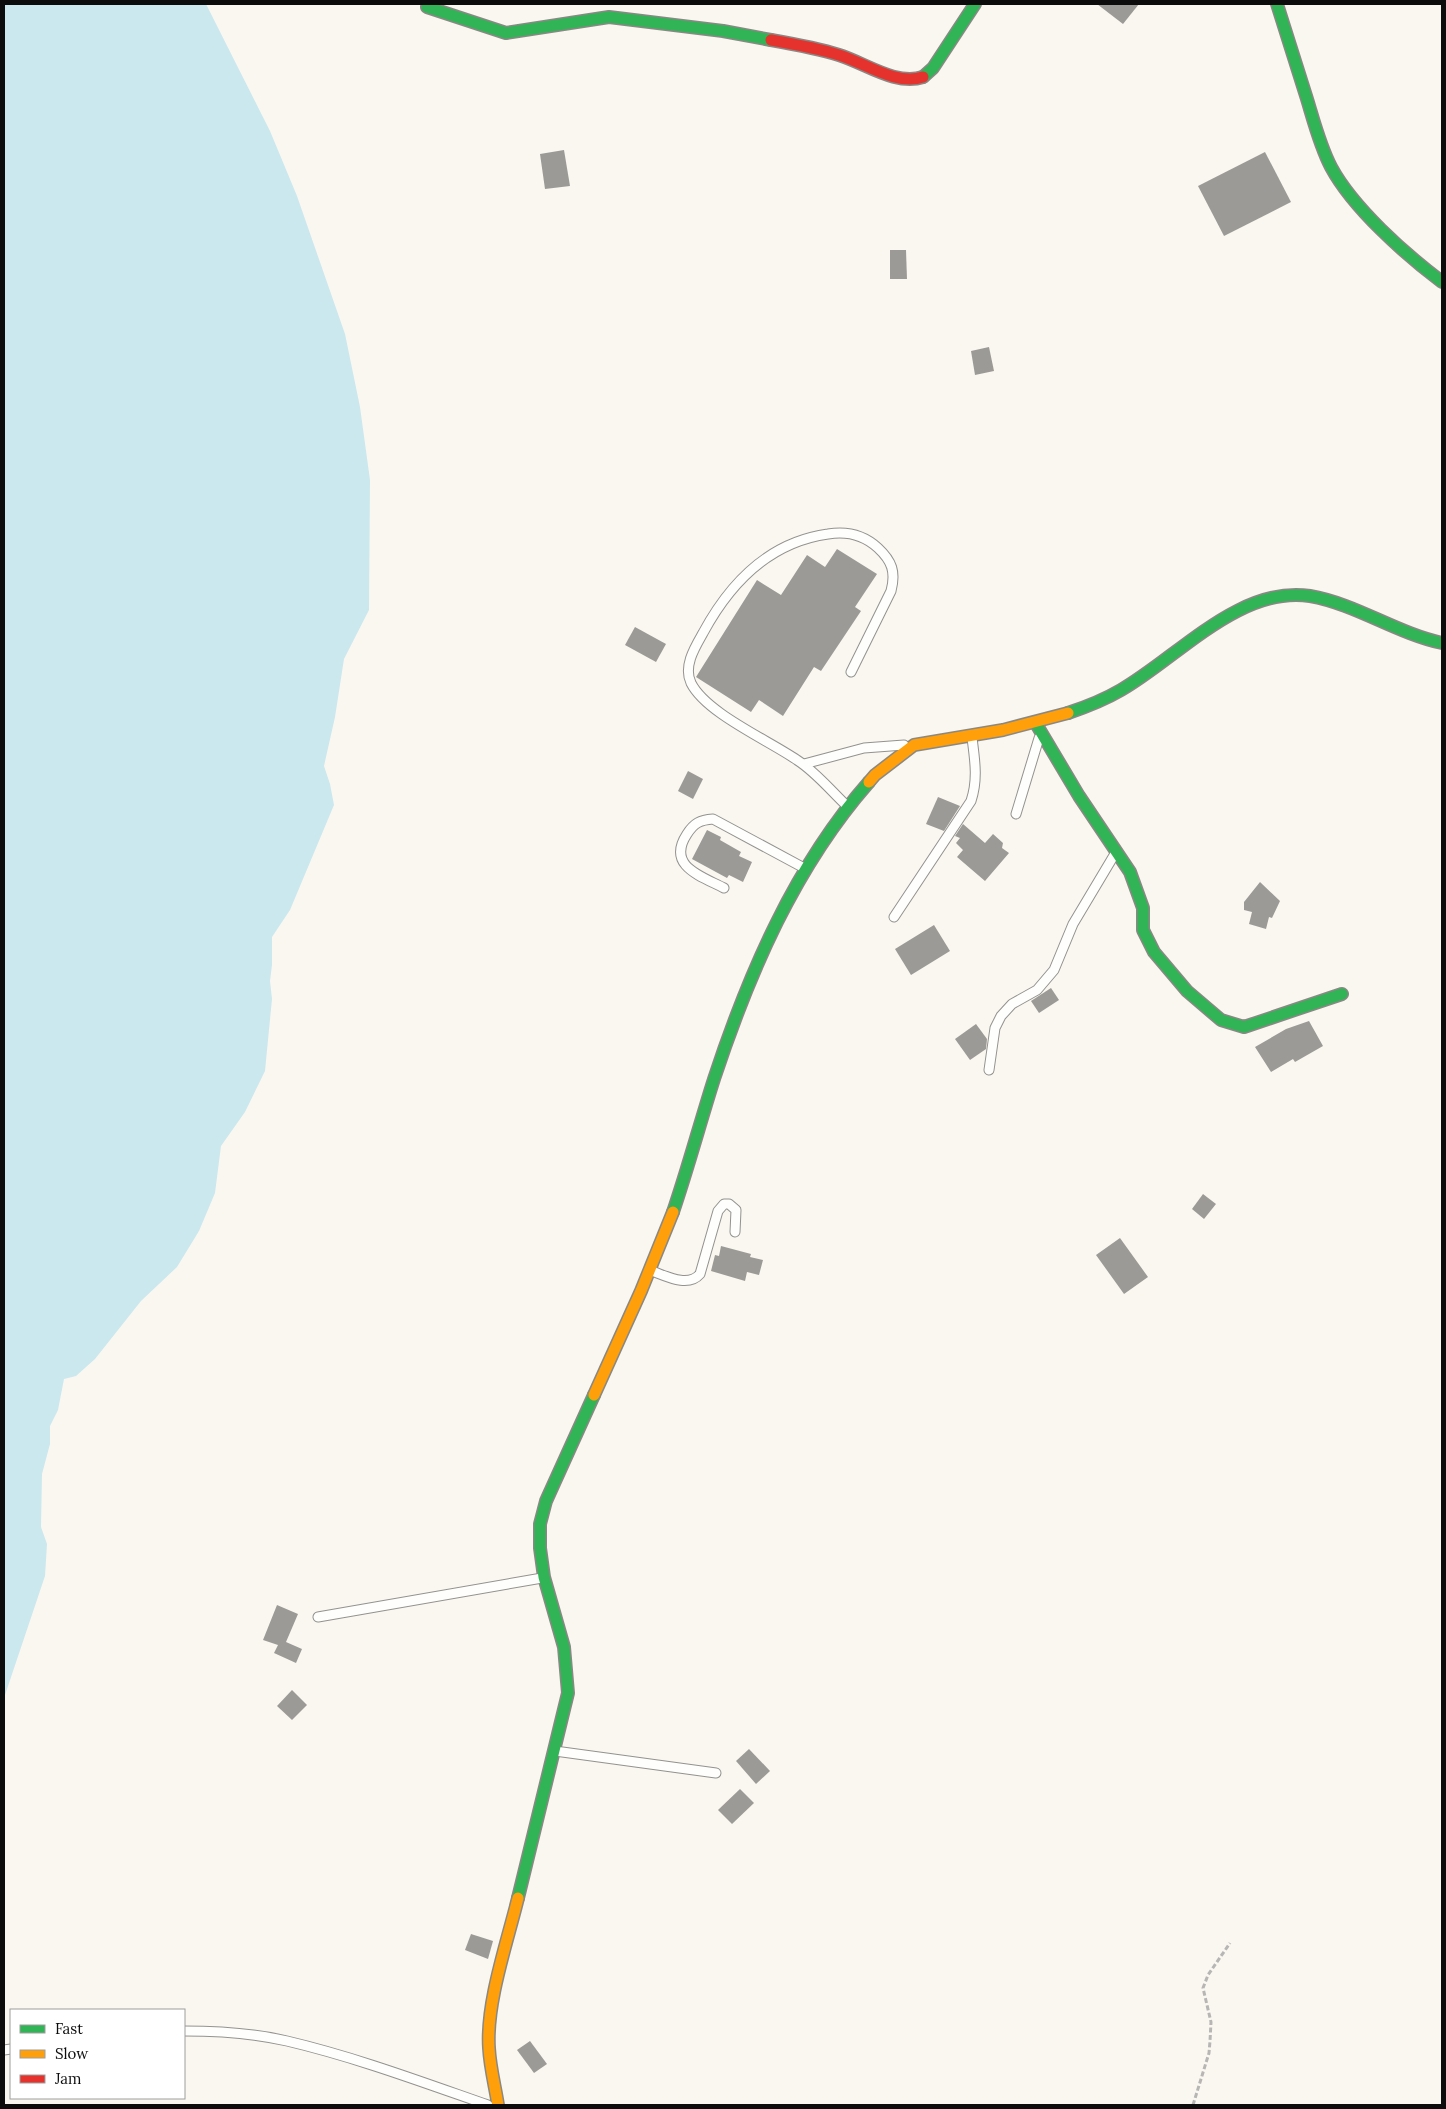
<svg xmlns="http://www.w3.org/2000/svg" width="1446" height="2109" font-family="Lora,serif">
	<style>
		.water { fill: #cbe8ef }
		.building { fill: #9c9a96 }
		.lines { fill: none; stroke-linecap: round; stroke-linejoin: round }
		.lane-casing { stroke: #93928f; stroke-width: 11 }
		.fast-casing { stroke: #8a8885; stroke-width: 14 }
		.slow-casing { stroke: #8a8885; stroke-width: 14 }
		.jam-casing { stroke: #8a8885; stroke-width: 14 }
		.path { stroke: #b7b6b5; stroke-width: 3; stroke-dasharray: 5 2.5; stroke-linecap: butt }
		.lane { stroke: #fefefd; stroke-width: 9 }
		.fast { stroke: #30b455; stroke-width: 11 }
		.slow { stroke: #ff9f0a; stroke-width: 11 }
		.jam { stroke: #e5322d; stroke-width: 11 }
	</style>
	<rect width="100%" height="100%" fill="#faf7f0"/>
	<!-- water -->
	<path class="water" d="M4,4H206L270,131L297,196L345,334L360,407L370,480L369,610L344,659L335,717L324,766L330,784L334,805L290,910L272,937V965L270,981L272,999L265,1071L245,1112L221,1146L215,1193L199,1231L177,1267L141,1301L95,1359L76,1376L64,1379L58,1410L50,1426V1444L42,1474L41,1527L47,1544L45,1576L4,1698Z"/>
	<!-- building -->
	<g class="building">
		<path d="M1097,4H1139L1123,24Z"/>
		<path d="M564,150L570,186L545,189L540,154Z"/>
		<path d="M1265,152L1291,202L1224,236L1198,186Z"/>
		<path d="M890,250H906L907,279H890Z"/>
		<path d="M989,347L994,371L975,375L971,351Z"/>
		<path d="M837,549L877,574L855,607L861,611L821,671L814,667L783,716L759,700L751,712L696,677L757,580L781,595L807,555L825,567Z"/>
		<path d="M635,627L666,644L656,662L625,645Z"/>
		<path d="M688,771L703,779L693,799L678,791Z"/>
		<path d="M938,797L960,806L944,831L926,824Z"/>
		<path d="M963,824L985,843L993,834L1003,843L1002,848L1009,853L985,881L957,857L963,850L956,843L960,838L955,836Z"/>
		<path d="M707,830L721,837L720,840L741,852L739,856L752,862L743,882L729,875L727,878L692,859Z"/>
		<path d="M1260,882L1280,901L1272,918L1269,917L1266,929L1249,924L1252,912L1244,910V902Z"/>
		<path d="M934,925L950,951L911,975L895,949Z"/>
		<path d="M1051,988L1059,1000L1039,1013L1031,1001Z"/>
		<path d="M1309,1021L1323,1046L1295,1062L1293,1059L1271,1072L1255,1047L1286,1029Z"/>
		<path d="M976,1024L987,1039L986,1049L970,1060L955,1039Z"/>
		<path d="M1203,1194L1216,1204L1204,1219L1192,1209Z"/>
		<path d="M1120,1238L1148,1277L1124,1294L1096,1255Z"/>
		<path d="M721,1246L751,1254L750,1257L763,1260L759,1275L747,1272L745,1281L711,1271L715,1255L719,1256Z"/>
		<path d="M277,1605L298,1614L286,1642L302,1649L296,1663L274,1653L278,1645L263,1640Z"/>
		<path d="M292,1690L307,1705L292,1720L277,1706Z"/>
		<path d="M749,1749L770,1771L756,1784L736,1761Z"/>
		<path d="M740,1789L754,1803L732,1824L718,1810Z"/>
		<path d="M471,1934L493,1941L488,1959L465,1950Z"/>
		<path d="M530,2041L547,2064L534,2073L517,2050Z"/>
	</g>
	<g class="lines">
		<defs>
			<g id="lane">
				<path d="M804,764L864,748L904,745"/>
				<path d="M847,806C831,791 816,772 797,760C768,740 706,713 691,683C683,666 695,647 703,633C730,583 770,542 828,534C846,531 864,535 878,548C892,561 896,572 891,591L851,672"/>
				<path d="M1016,814L1039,738"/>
				<path d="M724,888C701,876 666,866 687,834C694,823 700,820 713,819L806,869"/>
				<path d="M894,917L971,801C978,780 975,761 972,738"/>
				<path d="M989,1070L995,1028L1001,1016L1012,1004L1037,990L1054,970L1073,924L1116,852"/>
				<path d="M652,1271C666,1276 688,1288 700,1274L718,1211L724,1204H729L736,1210L735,1232"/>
				<path d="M318,1617L542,1578"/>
				<path d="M555,1751L716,1773"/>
				<path d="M184,2031C218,2031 253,2033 287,2041C355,2057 422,2082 488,2105"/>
				<path d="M4,2050L11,2049"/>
			</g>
			<g id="fast">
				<path d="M1277,4C1287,36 1297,67 1307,99C1314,122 1320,146 1331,167C1353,208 1405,254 1442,282"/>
				<path d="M427,7L506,33L609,17L723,31L771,40"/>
				<path d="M923,77L933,68L975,4"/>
				<path d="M1068,713C1086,707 1104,700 1121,690C1177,658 1240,585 1310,596C1356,604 1396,633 1442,643"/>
				<path d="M1035,722L1079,796L1130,872L1143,908V930L1154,952L1187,991L1221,1020L1244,1027L1342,994"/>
				<path d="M673,1212C688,1168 700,1123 714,1079C749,973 795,866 869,782"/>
				<path d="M518,1898L568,1693L564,1647L544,1577L540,1548V1524L546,1501L594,1395"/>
			</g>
			<g id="slow">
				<path d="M869,782L875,775L914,745L1003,730L1068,713"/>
				<path d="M594,1395L641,1291L673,1212"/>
				<path d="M498,2105C495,2086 490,2067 489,2048C486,2003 507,1943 518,1898"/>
			</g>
			<path id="jam" d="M771,40C794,44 817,48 839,55C865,63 896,86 923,77"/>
		</defs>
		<!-- lane casing -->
		<use href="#lane" class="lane-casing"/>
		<!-- fast casing -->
		<use href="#fast" class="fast-casing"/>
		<!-- slow casing -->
		<use href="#slow" class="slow-casing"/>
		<!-- jam casing -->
		<use href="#jam" class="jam-casing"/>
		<!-- path -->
		<path class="path" d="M1193,2105L1209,2053L1210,2041L1211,2022L1203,1988L1208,1975L1230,1943"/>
		<!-- lane -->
		<use href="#lane" class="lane"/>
		<!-- fast -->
		<use href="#fast" class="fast"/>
		<!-- slow -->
		<use href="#slow" class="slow"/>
		<!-- jam -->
		<use href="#jam" class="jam"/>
	</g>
	<!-- border -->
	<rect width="1446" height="2109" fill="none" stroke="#0c0c0c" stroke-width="10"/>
	<!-- legend -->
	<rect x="10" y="2009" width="175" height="90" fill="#ffffff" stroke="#9e9e9e"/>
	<rect x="20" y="2025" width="25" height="8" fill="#30b455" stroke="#9e9e9e"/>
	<text x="55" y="2034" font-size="15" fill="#0c0c0c">Fast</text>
	<rect x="20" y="2050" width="25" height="8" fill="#ff9f0a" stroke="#9e9e9e"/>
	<text x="55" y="2059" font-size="15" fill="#0c0c0c">Slow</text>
	<rect x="20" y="2075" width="25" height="8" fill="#e5322d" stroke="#9e9e9e"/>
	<text x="55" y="2084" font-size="15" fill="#0c0c0c">Jam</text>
</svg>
